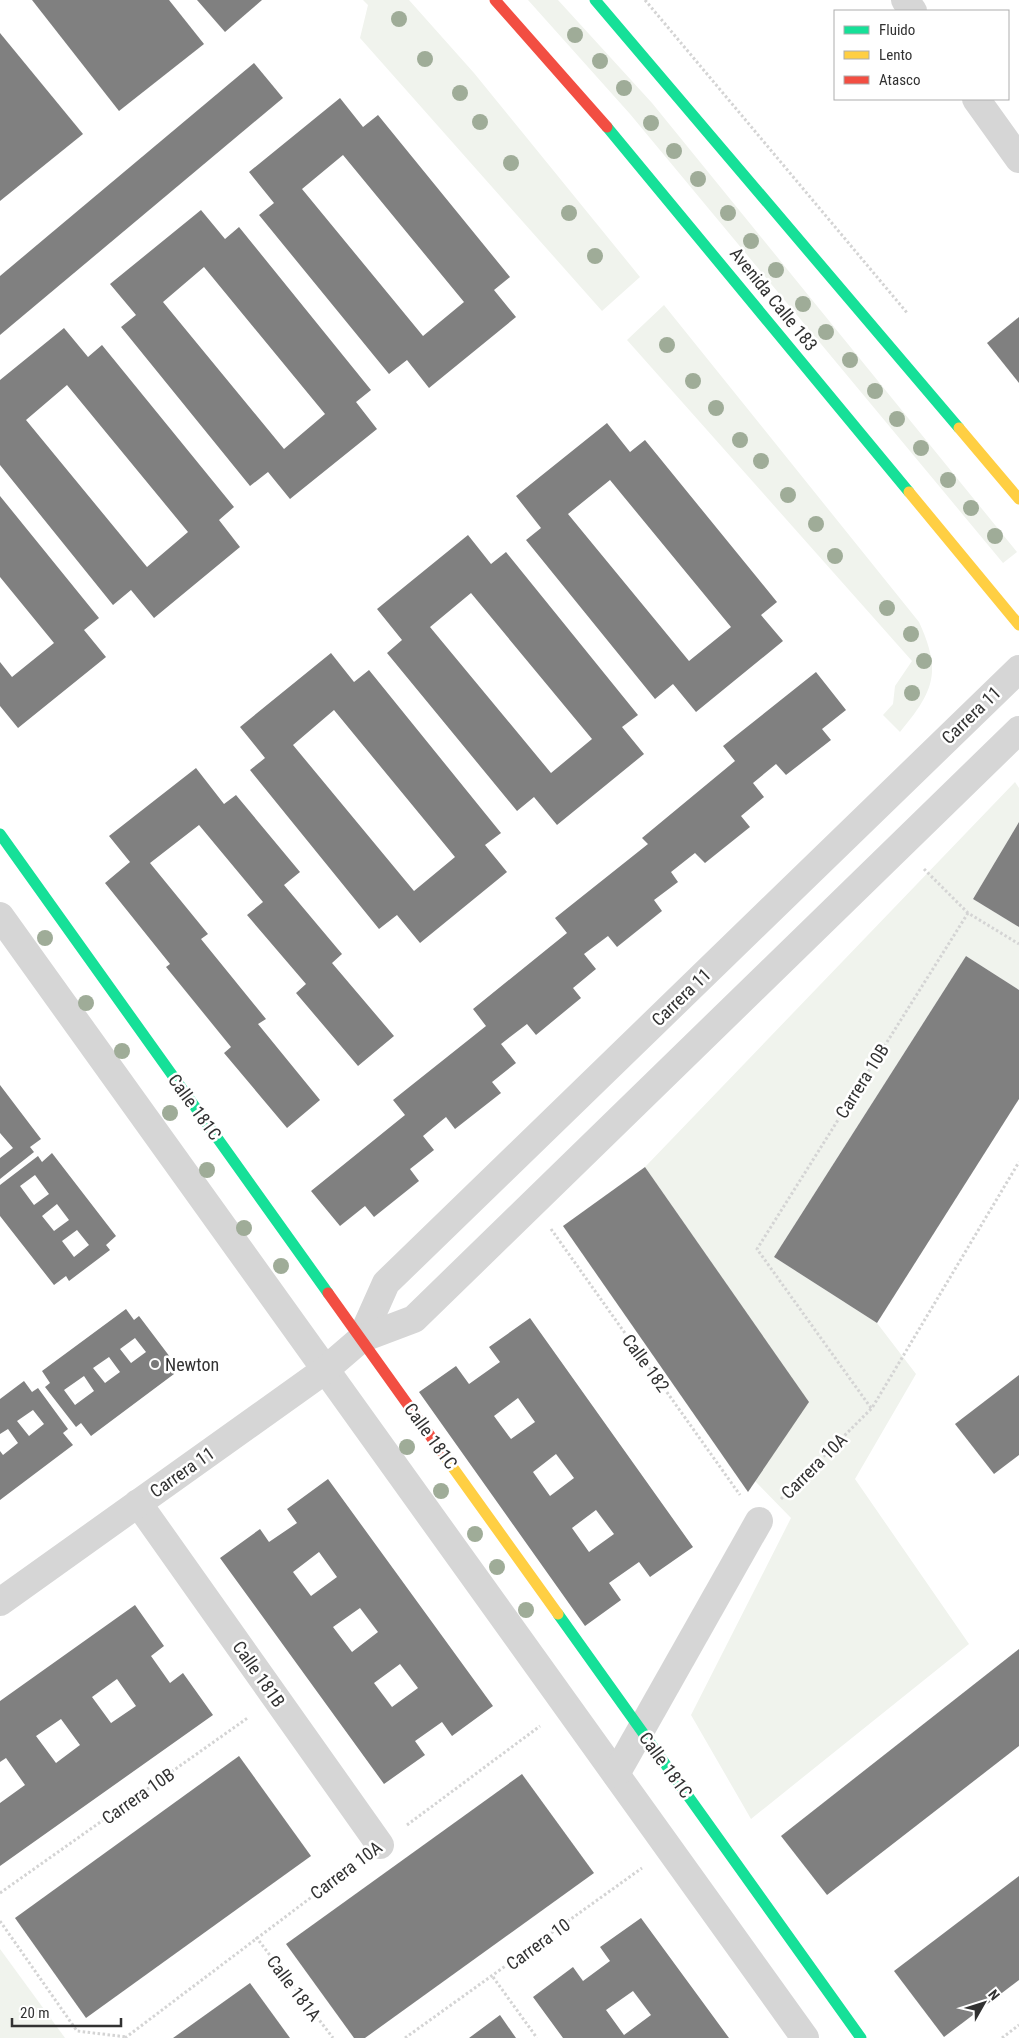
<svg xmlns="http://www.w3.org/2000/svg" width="1019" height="2038" font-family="'Roboto Condensed',sans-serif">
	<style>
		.green { fill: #f0f3ed }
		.building { fill: #808080; fill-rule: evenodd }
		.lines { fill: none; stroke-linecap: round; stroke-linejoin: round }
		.path { stroke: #d4d4d4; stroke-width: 3; stroke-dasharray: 2.5 2.5; stroke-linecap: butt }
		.street { stroke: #d6d6d6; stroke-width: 28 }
		.fast { stroke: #16e098; stroke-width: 11 }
		.slow { stroke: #ffcf43; stroke-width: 11 }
		.jam { stroke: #f24e42; stroke-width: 11 }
		.tree { fill: #9fac98 }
		.poi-dot { fill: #7a7a7a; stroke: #fff; stroke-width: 2 }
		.labels { text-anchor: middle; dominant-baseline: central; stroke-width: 5; stroke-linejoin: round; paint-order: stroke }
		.street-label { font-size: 18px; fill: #323232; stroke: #fff }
		.poi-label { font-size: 18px; fill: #323232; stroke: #fff; text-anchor: start }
	</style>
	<rect width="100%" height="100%" fill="#fff"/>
	<!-- green -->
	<g class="green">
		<path d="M363,0H409L474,73L640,277L602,311L360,38L368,5Z"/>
		<path d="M528,0H558L652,103L1017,552L1003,563L630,114Z"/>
		<path d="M664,305L919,622C942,672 934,691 900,732L883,715L893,704L895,686L912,661L627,340Z"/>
		<path d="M1015,782L1019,788V822L973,899L1019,927V990L966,956L774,1257L877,1323L916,1374L855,1479L969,1644L751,1819L691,1715L791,1518L755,1481L808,1402L645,1167Z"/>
		<path d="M0,1949L65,2038H0Z"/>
	</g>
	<!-- building -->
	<g class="building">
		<path d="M32,0H169L204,44L119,111Z"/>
		<path d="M197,0H262L225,32Z"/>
		<path d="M0,33L83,134L0,201Z"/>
		<path d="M254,63L283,98L0,335V276Z"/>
		<path d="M340,98L363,127L378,115L510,277L494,290L516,317L429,388L407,360L389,374L259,215L274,203L249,172ZM343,155L464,302L423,336L302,189Z"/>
		<path d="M201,210L225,239L239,227L371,390L356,402L377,429L290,499L268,472L250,486L121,327L136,315L110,284ZM204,267L325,414L284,449L163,302Z"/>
		<path d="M1019,317V383L987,343Z"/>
		<path d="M64,328L88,357L102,345L234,507L219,520L240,547L154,618L131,590L113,605L0,465V380ZM67,385L188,532L147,567L26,420Z"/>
		<path d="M607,423L630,452L645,440L777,602L761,615L783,641L696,712L673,684L655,699L526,540L541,528L516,496ZM610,480L731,627L689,661L568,514Z"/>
		<path d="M0,496L99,618L84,630L106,657L18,728L0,706V662L12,677L54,643L0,577Z"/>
		<path d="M468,535L491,564L506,552L638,715L622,727L644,754L557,825L534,797L517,811L387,653L402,640L377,609ZM471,593L592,739L551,773L430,627Z"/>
		<path d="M331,653L354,682L369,670L501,833L485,845L507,872L420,943L397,915L379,929L250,770L265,758L240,727ZM334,710L455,857L414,891L293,745Z"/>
		<path d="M816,672L846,710L822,729L831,740L786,775L776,764L753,783L764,797L741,816L750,827L705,863L695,853L671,872L678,882L654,900L662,911L617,947L608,936L584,954L596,969L573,988L581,998L536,1035L527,1024L501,1044L516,1063L492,1082L501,1093L455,1129L446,1117L423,1136L434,1150L410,1169L419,1181L374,1217L365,1206L340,1226L311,1191L405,1115L393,1100L486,1026L473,1009L567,933L555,918L648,844L642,838L735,761L723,746Z"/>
		<path d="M196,768L224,804L236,795L300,872L284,885L342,954L332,963L394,1036L358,1066L296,993L306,984L247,915L263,902L199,825L150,863L208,934L201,939L266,1019L258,1024L320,1100L287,1128L224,1053L231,1047L166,967L170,964L105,883L130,862L109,836Z"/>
		<path d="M1019,822V927L973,899Z"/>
		<path d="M966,956L1019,990V1099L877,1323L774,1257Z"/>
		<path d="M0,1085L41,1139L30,1147L34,1152L0,1179V1158L13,1148L0,1133Z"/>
		<path d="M52,1153L116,1236L106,1245L110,1250L69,1281L66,1276L54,1285L0,1216V1185L38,1156L42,1162ZM35,1175L49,1194L34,1205L20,1186ZM57,1204L69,1220L54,1231L42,1216ZM77,1230L89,1245L74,1257L62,1241Z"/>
		<path d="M645,1167L809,1402L748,1492L563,1226Z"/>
		<path d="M126,1309L134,1320L139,1316L170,1357L165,1360L174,1374L91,1436L81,1423L76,1427L45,1387L50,1383L42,1371ZM135,1338L146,1352L131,1363L120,1349ZM109,1357L120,1372L105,1383L93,1368ZM84,1376L94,1391L75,1405L64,1390Z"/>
		<path d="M530,1318L693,1547L650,1577L639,1562L609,1583L621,1600L585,1626L419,1392L456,1366L469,1384L500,1362L489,1347ZM518,1398L535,1422L511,1439L494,1416ZM556,1454L574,1478L550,1496L533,1472ZM596,1510L614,1534L589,1552L572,1528Z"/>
		<path d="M1019,1375V1455L994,1474L955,1424Z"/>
		<path d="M24,1381L32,1392L38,1388L68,1429L63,1433L73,1445L0,1500V1451L3,1455L18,1443L8,1429L0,1434V1399ZM33,1410L44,1424L29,1436L17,1421Z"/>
		<path d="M328,1479L493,1706L452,1736L442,1722L415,1741L425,1755L384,1784L220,1558L260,1529L269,1542L297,1523L287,1509ZM319,1552L337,1577L311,1596L293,1572ZM360,1608L378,1632L352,1652L333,1627ZM400,1664L418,1688L392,1707L374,1683Z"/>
		<path d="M135,1605L164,1646L151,1656L170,1683L183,1673L213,1715L0,1866V1803L25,1785L6,1758L0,1762V1701ZM117,1679L136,1706L111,1723L92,1697ZM61,1719L80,1745L56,1763L36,1736Z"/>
		<path d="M1019,1649V1746L827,1895L781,1836Z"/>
		<path d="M239,1756L311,1856L86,2018L15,1918Z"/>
		<path d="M522,1774L594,1873L365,2038H354L286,1944Z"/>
		<path d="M1019,1876V1980L944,2037L894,1971Z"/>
		<path d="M641,1918L729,2038H563L533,1997L573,1967L583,1981L610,1961L600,1947ZM633,1991L651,2015L624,2035L606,2010Z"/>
		<path d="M250,1983L290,2038H173Z"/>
		<path d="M500,2015L516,2038H469Z"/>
	</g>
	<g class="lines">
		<!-- path -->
		<g class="path">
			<path d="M645,0L908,314"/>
			<path d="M924,869L968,913L1019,944"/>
			<path d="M551,1229L740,1495"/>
			<path d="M871,1408L757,1249L968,913"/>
			<path d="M781,1499L872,1408L1019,1162"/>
			<path d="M407,1825L540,1726"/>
			<path d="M0,1893L249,1717"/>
			<path d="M0,1921L77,2031L127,2037"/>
			<path d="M256,1937L333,2038"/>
			<path d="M493,1977L537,2038"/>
			<path d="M125,2038L354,1865"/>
			<path d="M405,2038L642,1868"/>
			<path d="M1002,2038L1019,2025"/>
		</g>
		<!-- street -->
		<g class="street">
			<path d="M905,0L913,11"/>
			<path d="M976,99L1019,159"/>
			<path d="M0,916L805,2038"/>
			<path d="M361,1339L386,1283L1019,669"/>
			<path d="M138,1503L380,1845"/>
			<path d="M0,1602L325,1370L361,1339L414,1319L1019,730"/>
			<path d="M616,1774L759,1521"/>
		</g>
		<!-- fast -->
		<g class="fast">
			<path d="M595,0L959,428"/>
			<path d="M607,127L909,492"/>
			<path d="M0,834L328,1293"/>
			<path d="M558,1614L861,2038"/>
		</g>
		<!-- slow -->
		<g class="slow">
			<path d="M959,428L1019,499"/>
			<path d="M909,492L1019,625"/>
			<path d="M441,1451L558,1614"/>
		</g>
		<!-- jam -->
		<g class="jam">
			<path d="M495,0L607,127"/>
			<path d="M328,1293L441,1451"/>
		</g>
	</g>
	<!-- trees -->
	<g class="tree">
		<circle cx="399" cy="19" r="8"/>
		<circle cx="575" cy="35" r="8"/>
		<circle cx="425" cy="59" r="8"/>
		<circle cx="600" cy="61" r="8"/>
		<circle cx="624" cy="88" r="8"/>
		<circle cx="460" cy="93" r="8"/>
		<circle cx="480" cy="122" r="8"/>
		<circle cx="651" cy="123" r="8"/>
		<circle cx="674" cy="151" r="8"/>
		<circle cx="511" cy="163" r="8"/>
		<circle cx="698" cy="179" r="8"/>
		<circle cx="569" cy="213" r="8"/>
		<circle cx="728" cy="213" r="8"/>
		<circle cx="751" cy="241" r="8"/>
		<circle cx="595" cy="256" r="8"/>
		<circle cx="776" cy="270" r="8"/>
		<circle cx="803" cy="304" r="8"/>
		<circle cx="826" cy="332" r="8"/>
		<circle cx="667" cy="345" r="8"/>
		<circle cx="850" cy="360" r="8"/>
		<circle cx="693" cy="381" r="8"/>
		<circle cx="875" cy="391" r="8"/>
		<circle cx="716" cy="408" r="8"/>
		<circle cx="897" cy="419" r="8"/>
		<circle cx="740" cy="440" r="8"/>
		<circle cx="921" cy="448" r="8"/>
		<circle cx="761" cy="461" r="8"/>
		<circle cx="948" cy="480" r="8"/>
		<circle cx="788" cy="495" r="8"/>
		<circle cx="971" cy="508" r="8"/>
		<circle cx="816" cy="524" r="8"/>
		<circle cx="995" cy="536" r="8"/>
		<circle cx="835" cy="556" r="8"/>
		<circle cx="887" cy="608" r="8"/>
		<circle cx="911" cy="634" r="8"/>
		<circle cx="924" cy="661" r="8"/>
		<circle cx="912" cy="693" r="8"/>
		<circle cx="45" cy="938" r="8"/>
		<circle cx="86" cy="1003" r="8"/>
		<circle cx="122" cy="1051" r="8"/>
		<circle cx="170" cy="1113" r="8"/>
		<circle cx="207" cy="1170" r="8"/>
		<circle cx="244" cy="1228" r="8"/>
		<circle cx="281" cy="1266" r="8"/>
		<circle cx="407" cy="1447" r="8"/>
		<circle cx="441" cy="1491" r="8"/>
		<circle cx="475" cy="1534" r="8"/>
		<circle cx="497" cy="1567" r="8"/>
		<circle cx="526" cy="1610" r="8"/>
	</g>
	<!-- markers -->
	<circle class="poi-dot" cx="155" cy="1364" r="5"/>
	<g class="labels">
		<!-- street labels -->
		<g class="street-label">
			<text transform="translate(774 299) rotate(51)">Avenida Calle 183</text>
			<text transform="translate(971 715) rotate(-44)">Carrera 11</text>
			<text transform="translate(681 997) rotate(-44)">Carrera 11</text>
			<text transform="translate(862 1081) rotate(-58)">Carrera 10B</text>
			<text transform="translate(195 1107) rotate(54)">Calle 181C</text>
			<text transform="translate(646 1363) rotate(54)">Calle 182</text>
			<text transform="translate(431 1436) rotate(54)">Calle 181C</text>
			<text transform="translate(814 1466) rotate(-45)">Carrera 10A</text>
			<text transform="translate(182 1472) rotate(-35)">Carrera 11</text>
			<text transform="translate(259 1674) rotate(55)">Calle 181B</text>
			<text transform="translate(666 1765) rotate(54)">Calle 181C</text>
			<text transform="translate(138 1796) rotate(-35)">Carrera 10B</text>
			<text transform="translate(346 1870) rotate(-37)">Carrera 10A</text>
			<text transform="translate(538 1944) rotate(-36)">Carrera 10</text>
			<text transform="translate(294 1988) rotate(53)">Calle 181A</text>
		</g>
		<!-- poi labels -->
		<g class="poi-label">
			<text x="165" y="1364">Newton</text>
		</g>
	</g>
	<!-- legend -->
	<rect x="834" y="10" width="175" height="90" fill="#ffffff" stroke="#adadad"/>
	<rect x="844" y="26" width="25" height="8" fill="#16e098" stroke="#adadad"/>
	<text x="879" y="35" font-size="15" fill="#323232">Fluido</text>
	<rect x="844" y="51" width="25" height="8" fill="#ffcf43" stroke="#adadad"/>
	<text x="879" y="60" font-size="15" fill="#323232">Lento</text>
	<rect x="844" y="76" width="25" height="8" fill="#f24e42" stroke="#adadad"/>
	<text x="879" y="85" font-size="15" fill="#323232">Atasco</text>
	<!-- north arrow -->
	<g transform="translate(984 2003) rotate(51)" stroke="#ffffff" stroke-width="4" paint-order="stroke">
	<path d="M0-4L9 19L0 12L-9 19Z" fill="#323232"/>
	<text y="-8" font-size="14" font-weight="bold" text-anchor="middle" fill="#323232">N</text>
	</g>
	<!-- scale -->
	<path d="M12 2018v8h109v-8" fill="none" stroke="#323232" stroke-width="2.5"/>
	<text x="20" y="2018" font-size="15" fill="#323232" stroke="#ffffff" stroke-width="4" paint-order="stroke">20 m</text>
</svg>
